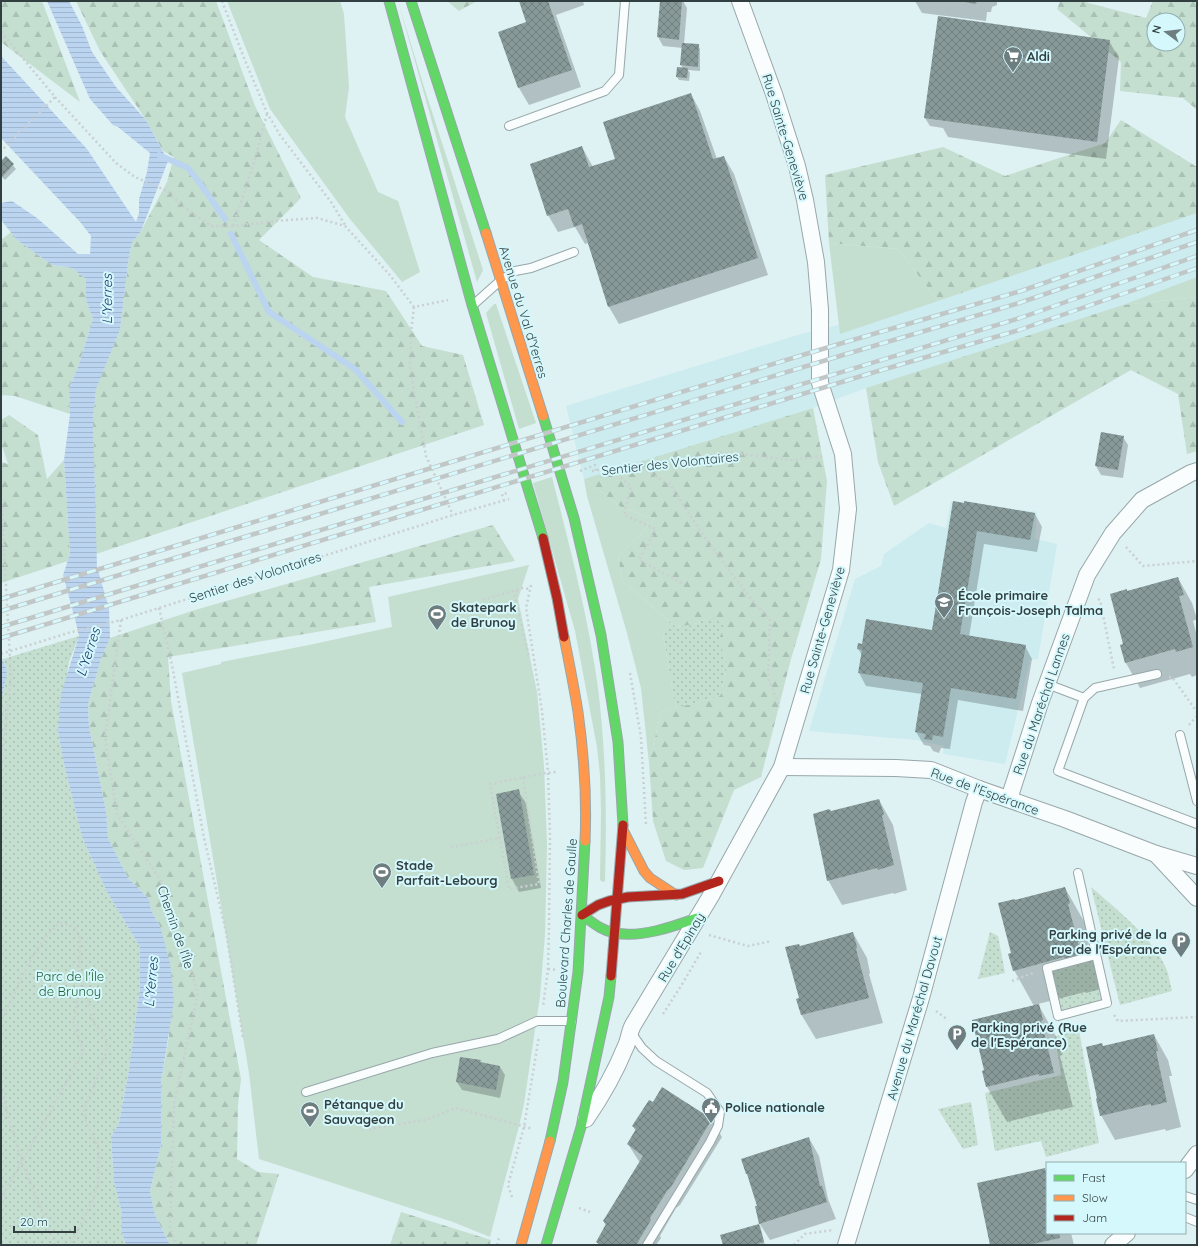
<svg xmlns="http://www.w3.org/2000/svg" width="1198" height="1246" font-family="Quicksand,sans-serif">
	<style>
		.built { fill: #ccecf0 }
		.grass { fill: #c4ded0 }
		.forest { fill: url(#forest-firs); fill-rule: evenodd }
		.park { fill: url(#park-dots) }
		.water { fill: url(#water-rules) }
		.shadow { fill: #0003 }
		.lines { fill: none; stroke-linecap: round; stroke-linejoin: round }
		.stream { stroke: #bbd4f0; stroke-width: 6 }
		.building { fill: url(#building-cross-hatch) }
		.lane-casing { stroke: #98a7a9; stroke-width: 10 }
		.street-casing { stroke: #98a7a9; stroke-width: 18 }
		.fast-casing { stroke: #98a7a9; stroke-width: 11 }
		.slow-casing { stroke: #98a7a9; stroke-width: 11 }
		.jam-casing { stroke: #98a7a9; stroke-width: 11 }
		.path { stroke: #cad0d1; stroke-width: 2.5; stroke-dasharray: 2 3; stroke-linecap: butt }
		.lane { stroke: #fafdfd; stroke-width: 8 }
		.street { stroke: #fafdfd; stroke-width: 16 }
		.fast { stroke: #63d668; stroke-width: 9 }
		.slow { stroke: #ff974d; stroke-width: 9 }
		.jam { stroke: #b3261e; stroke-width: 9 }
		.rail-casing { stroke: #c1c6c6; stroke-width: 4.5 }
		.rail { stroke: #d5f8fc; stroke-width: 3; stroke-dasharray: 9; stroke-linecap: butt }
		.labels { text-anchor: middle; dominant-baseline: central; stroke-width: 4; stroke-linejoin: round; paint-order: stroke }
		.poi-label { font-size: 13px; font-weight: bold; fill: #323f41; stroke: #d5f8fc; text-anchor: start }
		.street-label { font-size: 13px; fill: #323f41; stroke: #d5f8fc }
		.park-label { font-size: 13px; fill: #246035; stroke: #d5f8fc }
		.water-label { font-size: 14px; font-style: italic; fill: #1c3d6e; stroke: #d5f8fc }
	</style>
	<defs>
		<pattern id="forest-firs" width="22" height="20" patternUnits="userSpaceOnUse"><rect width="22" height="20" fill="#c4ded0"/><path d="M5 1l3.5 6h-7zM16 11l3.5 6h-7z" fill="#a9c0b4"/></pattern>
		<pattern id="park-dots" width="8" height="8" patternUnits="userSpaceOnUse"><rect width="8" height="8" fill="#c4ded0"/><path d="M2 2h.1M6 6h.1" fill="none" stroke="#a9c0b4" stroke-width="1.8" stroke-linecap="round"/></pattern>
		<pattern id="water-rules" width="6" height="5" patternUnits="userSpaceOnUse"><rect width="6" height="5" fill="#bbd4f0"/><path d="M0 2.5h6" fill="none" stroke="#a1b7cf"/></pattern>
		<pattern id="building-cross-hatch" width="8" height="8" patternUnits="userSpaceOnUse"><rect width="8" height="8" fill="#879a99"/><path d="M0 0l8 8M0 8l8-8" fill="none" stroke="#6f7f7e"/></pattern>
	</defs>
	<rect width="100%" height="100%" fill="#def1f3"/>
	<!-- built -->
	<g class="built">
		<path d="M1197,213V282L866,388L813,408L584,479L566,406L801,334L938,301Z"/>
		<path d="M951,501L1037,512L1035,539L1057,544L1038,659L1030,660L1005,764L943,754L944,746L917,740L809,731L855,579L881,566L884,554L929,523L946,528Z"/>
	</g>
	<!-- grass -->
	<g class="grass">
		<path d="M227,1H340L344,14L349,87L345,117L378,192L398,201L420,272L402,282L350,219L270,109Z"/>
		<path d="M398,1L424,87L483,270L477,282Z"/>
		<path d="M829,243L898,249L938,301L840,334Z"/>
		<path d="M1197,277V297L1123,305Z"/>
		<path d="M494,304H496L536,423L519,429L486,313Z"/>
		<path d="M552,477C569,544 587,612 597,681C606,747 607,814 605,881L603,882L600,880L601,812L600,775L597,747L575,631L533,483Z"/>
		<path d="M584,479L621,507L654,519L637,538L618,556L622,580L669,621L663,636L676,708L661,712L649,763L641,688L627,633L587,496Z"/>
		<path d="M529,565L518,599L537,692L544,766L547,845L545,934L540,996L524,1104L519,1126L490,1237L453,1222L259,1159L249,1073L182,673L221,664V662L309,645L392,627L388,597Z"/>
	</g>
	<!-- forest -->
	<g class="forest">
		<path d="M1,1H42L80,102L1,42Z"/>
		<path d="M76,1H216L255,106L301,198L259,240L313,277L386,291L422,346L463,355L484,425L96,554L93,420L96,388L120,330L129,256L132,243L141,231L167,182L174,157L163,151L146,120L100,51Z"/>
		<path d="M447,1H477L459,11Z"/>
		<path d="M1060,1H1081L1146,18L1153,1H1197V110L1183,98L1120,91L1121,62L1057,9ZM1154,20H1178V44H1154Z"/>
		<path d="M1121,120L1197,167V213L938,301L898,249L829,243L825,175L943,147L1005,176L1105,143Z"/>
		<path d="M11,232L17,240L52,265L72,268L86,279V300L93,319L78,367L69,388L70,414L15,396L1,395V240Z"/>
		<path d="M1197,297V451L1187,454L1178,394L1131,370L894,506L878,462L866,388L1123,305Z"/>
		<path d="M813,408L827,481L821,559L791,659L761,777L734,790L703,868L684,870L666,861L653,821L649,763L661,712L720,696L727,668L711,617L692,625L676,627L622,580L618,556L637,538L654,519L621,507L584,479Z"/>
		<path d="M9,415L38,435L47,479L64,460L70,554L68,561L1,583V462L8,464L1,443V420Z"/>
		<path d="M493,525L515,561L369,587L376,622L168,657L171,701L241,1079L238,1105L237,1159L258,1172L279,1174L256,1245H170L155,1215L150,1191L161,1145V1082L169,1036L160,926L151,910L149,899L128,878L108,838L106,811L89,727L88,704L101,659L110,638L195,610Z"/>
		<path d="M401,1212L491,1240L490,1245H390Z"/>
	</g>
	<!-- park -->
	<g class="park">
		<path d="M711,617L727,626L719,638L727,668L720,696L676,708L663,636L669,621L676,627L692,625Z"/>
		<path d="M79,636L69,662L58,731L64,764L82,837L107,892L140,947V987L129,1070L119,1123L111,1137L114,1182L122,1213V1233L126,1245H1V698L7,671L3,659Z"/>
		<path d="M1091,887C1115,908 1153,938 1166,968C1169,975 1170,984 1172,991L1120,1005Z"/>
		<path d="M990,932L998,936L1005,973L978,979Z"/>
		<path d="M1094,960L1103,1001L1060,1011L1052,971Z"/>
		<path d="M1079,1030L1099,1143L1046,1157L1041,1141L995,1151L985,1093L1061,1075L1055,1036Z"/>
		<path d="M971,1102L978,1145L963,1149L938,1109Z"/>
	</g>
	<!-- water -->
	<g class="water">
		<path d="M47,1H69L82,26L92,52L116,87L146,120L168,161L141,231L132,243L129,256L120,330L96,389L93,420L97,567L109,608L110,638L101,659L88,704L89,727L106,811L108,838L128,878L149,899L151,910L160,926L170,963L174,1001L161,1082V1145L150,1191L155,1215L170,1245H126L122,1233V1213L114,1182L111,1137L119,1123L129,1070L140,987V947L107,892L82,837L64,764L58,731L61,694L79,636L76,623L63,575L70,554L64,460L70,414L69,388L78,367L93,319L86,300V279L72,268L52,265L17,240L1,220V203L12,201L37,218L78,254H90L91,236L81,223L1,138V56L87,149L136,222L139,213V199L147,172L150,153L118,127L113,125L90,99Z"/>
		<path d="M1,655L7,671L1,702Z"/>
	</g>
	<!-- shadow -->
	<g class="shadow">
		<path d="M520,1H583L584,5L556,15L581,87L529,105L519,88L527,23Z"/>
		<path d="M661,1H683L687,8L684,44L698,45L700,49V71L688,70L690,73L689,81L679,80L677,77L683,69L681,65L683,48L663,46L658,37Z"/>
		<path d="M915,1H997V5L992,7L991,12H987L986,21L922,13Z"/>
		<path d="M1109,41L1119,58L1106,159L948,137L943,128L930,126L925,118Z"/>
		<path d="M691,94L700,111L717,159L724,157L734,174L768,275L619,324L609,307L588,243L585,244L575,227L558,232L548,215L582,147L593,167L616,160Z"/>
		<path d="M6,157L16,169L5,180L1,176V162Z"/>
		<path d="M1102,433L1123,437L1128,445L1123,478L1101,475L1096,466Z"/>
		<path d="M954,502L1035,514L1042,527L1037,552L984,544L969,637L1025,646L1032,659L1023,711L958,700L950,749L941,748L939,753L933,751L930,746L924,745L916,732L922,694L866,686L859,673L862,655L858,649L932,631Z"/>
		<path d="M1178,578L1192,603L1197,619L1193,621L1197,636V675L1192,677L1190,674L1140,688L1126,663L1121,645H1124L1127,592Z"/>
		<path d="M518,791L526,803L541,888L519,892L512,879Z"/>
		<path d="M879,800L893,825L907,890L894,894L893,893L842,905L828,880L831,812Z"/>
		<path d="M1065,888L1085,923L1089,938L1087,939L1101,989L1086,993L1085,992L1038,1004L1058,1040L1062,1055L1060,1056L1073,1107L1060,1110L1059,1109L1007,1122L987,1087L984,1071L1034,1006L1014,970L1012,954L1015,901Z"/>
		<path d="M853,933L867,958L870,973L869,974L883,1023L816,1039L801,1014L800,998V947Z"/>
		<path d="M1154,1035L1168,1060L1172,1076H1169L1181,1127L1166,1131L1165,1129L1115,1140L1101,1115Z"/>
		<path d="M480,1061L481,1063L500,1067L505,1075L500,1098L462,1090L457,1082Z"/>
		<path d="M662,1088L712,1120L722,1137L680,1205L676,1208L660,1236L661,1238L656,1245H599L597,1242L606,1226L604,1222L640,1163L628,1144L636,1132L633,1126L653,1103Z"/>
		<path d="M809,1138L819,1156L828,1199L836,1219L770,1240L760,1224L758,1206L743,1159Z"/>
		<path d="M1045,1169L1047,1173V1233H1071L1074,1245H991Z"/>
		<path d="M760,1225L765,1245H724L721,1236Z"/>
	</g>
	<g class="lines">
		<!-- stream -->
		<g class="stream">
			<path d="M159,155L188,168L199,182L225,219"/>
			<path d="M231,234L269,312L355,369L402,422"/>
		</g>
	</g>
	<!-- building -->
	<g class="building">
		<path d="M519,1H548L572,70L518,88L498,32L526,22Z"/>
		<path d="M660,1H682L679,40L657,37Z"/>
		<path d="M959,1H977L976,4Z"/>
		<path d="M938,16L1110,40L1097,142L924,118Z"/>
		<path d="M682,43L699,44L698,67L680,65Z"/>
		<path d="M677,67L688,68L687,78L676,77Z"/>
		<path d="M691,93L713,159L724,156L758,258L608,307L582,224L574,227L568,209L547,216L530,164L582,146L589,167L615,159L603,122Z"/>
		<path d="M6,156L14,164L2,177L1,175V161Z"/>
		<path d="M1101,432L1124,436L1118,470L1095,466Z"/>
		<path d="M953,501L964,503V501L1035,513L1030,540L977,531L960,634L1026,645L1016,699L951,688L943,737L933,735L932,740L924,739L926,734L915,732L923,683L858,673L862,650L857,649L858,643L862,644L866,619L932,630Z"/>
		<path d="M1178,577L1184,595L1179,596L1193,647L1176,652L1175,649L1125,663L1120,645L1123,644L1110,594L1127,589V591Z"/>
		<path d="M519,789L534,875L511,879L496,794Z"/>
		<path d="M879,799L884,814L882,816L894,865L878,870L877,868L827,881L813,814L829,809L831,811Z"/>
		<path d="M1065,887L1070,903L1068,904L1081,954L1065,959L1064,957L1013,971L1008,954L1011,953L998,903L1015,899V900Z"/>
		<path d="M853,932L857,947L856,949L869,998L801,1015L796,999L799,998L785,947L799,944L800,946Z"/>
		<path d="M1039,1004L1043,1020L1041,1021L1054,1073L1039,1076V1074L986,1087L982,1071L984,1070L972,1020Z"/>
		<path d="M1154,1034L1158,1051H1156L1167,1102L1151,1106V1104L1100,1116L1096,1099L1097,1098L1086,1047L1102,1043L1103,1046Z"/>
		<path d="M460,1057L481,1060L480,1062L500,1066L496,1090L456,1082Z"/>
		<path d="M662,1087L712,1119L671,1187L667,1191L650,1218L651,1220L636,1245H600L596,1242L606,1224L603,1221L643,1156L627,1144L636,1129L632,1126L649,1100L653,1102Z"/>
		<path d="M809,1137L820,1186H822L827,1202L759,1224L755,1206H757L747,1174H746L741,1159Z"/>
		<path d="M1045,1168L1047,1177V1233H1059L1060,1238L1028,1245H990L977,1183Z"/>
		<path d="M759,1224L764,1242L753,1245H723L720,1235Z"/>
	</g>
	<g class="lines">
		<defs>
			<g id="lane">
				<path d="M509,126L605,91L619,75L625,1"/>
				<path d="M473,305L501,280L515,271L531,268L574,252"/>
				<path d="M1157,674L1095,688L1084,698L1058,771L1197,824"/>
				<path d="M1047,684L1084,698"/>
				<path d="M1180,735L1197,801"/>
				<path d="M1078,873L1107,1003L1058,1016L1047,968L1096,955"/>
				<path d="M630,1031L642,1048L656,1061L707,1093L720,1112L718,1126L710,1142L647,1245"/>
				<path d="M306,1092L432,1053L498,1039L537,1021H572"/>
				<path d="M1185,1196L1197,1200"/>
				<path d="M1185,1217L1197,1222"/>
			</g>
			<g id="street">
				<path d="M782,767L896,768L931,770L979,789L1065,819L1156,854L1197,866"/>
				<path d="M1009,799L1040,703L1087,575L1113,533L1142,500L1191,473L1197,471"/>
				<path d="M1156,854L1197,898"/>
				<path d="M586,1119C601,1097 615,1073 625,1048C629,1041 629,1032 633,1025L712,894L782,767L841,570L848,509L843,454L820,383V310L816,262L805,200L797,166L774,94L740,1"/>
				<path d="M1185,1170L1197,1154"/>
				<path d="M846,1245L921,998L974,802L979,789"/>
				<path d="M1113,1245L1127,1233"/>
			</g>
			<g id="fast">
				<path d="M389,1L472,305L543,538"/>
				<path d="M411,1L486,233"/>
				<path d="M543,416L574,518L601,635L618,742L623,825"/>
				<path d="M582,915C592,922 602,931 615,933C641,938 672,927 697,918"/>
				<path d="M550,1141L563,1082L578,972L585,841"/>
				<path d="M546,1245L581,1127L609,997L611,976"/>
			</g>
			<g id="slow">
				<path d="M486,233L543,416"/>
				<path d="M564,637C569,662 574,687 578,712C584,755 587,798 585,841"/>
				<path d="M623,830L644,871L650,878L676,895"/>
				<path d="M521,1245L550,1141"/>
			</g>
			<g id="jam">
				<path d="M543,538L557,598L564,637"/>
				<path d="M582,915L598,905L609,901L628,897L682,894L719,881"/>
				<path d="M611,976L623,825"/>
			</g>
		</defs>
		<!-- lane casing -->
		<use href="#lane" class="lane-casing"/>
		<!-- street casing -->
		<use href="#street" class="street-casing"/>
		<!-- fast casing -->
		<use href="#fast" class="fast-casing"/>
		<!-- slow casing -->
		<use href="#slow" class="slow-casing"/>
		<!-- jam casing -->
		<use href="#jam" class="jam-casing"/>
		<!-- path -->
		<g class="path">
			<path d="M222,1L244,58L267,113L280,135L331,202L345,225"/>
			<path d="M1,32L55,97L1,151"/>
			<path d="M55,97L116,163L135,177L165,190L185,208L211,226H233L275,221L317,218L345,226L389,274L414,307L448,300"/>
			<path d="M233,226L253,166L267,114"/>
			<path d="M414,307L411,332L410,369L426,456L453,515"/>
			<path d="M638,465L671,486L701,532L750,598L770,620L768,678L780,707"/>
			<path d="M609,468L631,486L624,515L656,529L639,560L682,583"/>
			<path d="M580,471L595,465L596,471"/>
			<path d="M592,471L609,468L733,453L791,460L824,456"/>
			<path d="M1,494L11,678L1,767"/>
			<path d="M504,501L502,494L508,493"/>
			<path d="M1126,547L1143,566L1197,561"/>
			<path d="M531,585L526,608L542,711L548,772L550,836L549,928L548,969L543,1007"/>
			<path d="M517,590L515,596L529,657"/>
			<path d="M1098,599L1100,600L1114,669"/>
			<path d="M483,600L522,588L530,589"/>
			<path d="M159,608L172,665L204,838L226,932L243,1038"/>
			<path d="M121,620L105,738L117,814L165,887L198,993L174,1103L170,1227L176,1245"/>
			<path d="M1,654L68,633L121,620L453,515L509,499"/>
			<path d="M630,673L641,737L646,825"/>
			<path d="M1169,677H1172L1197,712"/>
			<path d="M1189,725L1197,716"/>
			<path d="M523,777L539,884L509,889L490,784L544,773L557,772"/>
			<path d="M451,847L500,838"/>
			<path d="M709,935L748,946L772,941"/>
			<path d="M548,969L557,970"/>
			<path d="M1012,981L1033,973"/>
			<path d="M936,1011L948,1020"/>
			<path d="M663,1014L681,986L701,952"/>
			<path d="M1114,1015L1118,1021L1197,1017"/>
			<path d="M1,1020L33,955L47,935L60,923L74,926L80,938L79,971L86,993L93,1022L106,1037L107,1049L94,1086L84,1109L86,1122L99,1149V1179L94,1197L83,1221L70,1245"/>
			<path d="M1,1087L9,1119L22,1162L55,1245"/>
			<path d="M369,1129L425,1120L456,1108L533,1129"/>
			<path d="M512,1197L508,1185L524,1127L539,1036"/>
			<path d="M1,1199L84,1051L73,1024L77,1002L79,974"/>
			<path d="M579,1208L590,1212"/>
			<path d="M497,1245L499,1238"/>
			<path d="M794,1245L805,1234L833,1230"/>
		</g>
		<!-- lane -->
		<use href="#lane" class="lane"/>
		<!-- street -->
		<use href="#street" class="street"/>
		<!-- fast -->
		<use href="#fast" class="fast"/>
		<!-- slow -->
		<use href="#slow" class="slow"/>
		<!-- jam -->
		<use href="#jam" class="jam"/>
		<defs>
			<g id="rail">
				<path d="M1,599L839,344L1021,291L1197,230"/>
				<path d="M1,611L843,355L1019,303L1197,242"/>
				<path d="M1,627L1020,318L1197,256"/>
				<path d="M1,638L868,374L1019,330L1197,268"/>
			</g>
		</defs>
		<!-- rail casing -->
		<use href="#rail" class="rail-casing"/>
		<!-- rail -->
		<use href="#rail" class="rail"/>
	</g>
	<!-- icons -->
	<defs>
		<symbol id="supermarket-pin" viewBox="-11 -11 22 30"><path d="M0 17L-7.5 6A9.5 9.5 0 1 1 7.5 6Z" fill="#6e7d7f" stroke="#d5f8fc"/><path d="M-6-5.5h2.5l.6 2H6L4.5 2H-2.5L-4.4-4H-6ZM-1.5 3.2a1.3 1.3 0 1 0 .1 0ZM3 3.2a1.3 1.3 0 1 0 .1 0Z" fill="#fff"/></symbol>
		<symbol id="school-pin" viewBox="-11 -11 22 30"><path d="M0 17L-7.5 6A9.5 9.5 0 1 1 7.5 6Z" fill="#6e7d7f" stroke="#d5f8fc"/><path d="M0-5L7-2L0 1L-7-2ZM-4 1L0 2.5L4 1V4Q0 6-4 4Z" fill="#fff"/></symbol>
		<symbol id="stadium-pin" viewBox="-11 -11 22 30"><path d="M0 17L-7.5 6A9.5 9.5 0 1 1 7.5 6Z" fill="#6e7d7f" stroke="#d5f8fc"/><path d="M0-5a6.5 5 0 1 0 0 10a6.5 5 0 1 0 0-10ZM-3.5-1.8h7v3.6h-7Z" fill="#fff"/></symbol>
		<symbol id="parking-pin" viewBox="-11 -11 22 30"><path d="M0 17L-7.5 6A9.5 9.5 0 1 1 7.5 6Z" fill="#6e7d7f" stroke="#d5f8fc"/><path d="M-3.5-5.5H1a3.5 3.5 0 0 1 0 7H-1V5.5H-3.5ZM-1-3.4V-.6H.8a1.4 1.4 0 0 0 0-2.8Z" fill="#fff"/></symbol>
		<symbol id="civic-pin" viewBox="-11 -11 22 30"><path d="M0 17L-7.5 6A9.5 9.5 0 1 1 7.5 6Z" fill="#6e7d7f" stroke="#d5f8fc"/><path d="M-.6-6.5H3V-4.5H.6V-3L4-1V1h2V6H-6V1h2V-1L-.6-3ZM-1.2 2.5V6h2.4V2.5Z" fill="#fff"/></symbol>
	</defs>
	<g fill-rule="evenodd">
		<use href="#supermarket-pin" x="1002" y="45" width="22" height="30"/>
		<use href="#school-pin" x="933" y="591" width="22" height="30"/>
		<use href="#stadium-pin" x="426" y="603" width="22" height="30"/>
		<use href="#stadium-pin" x="371" y="861" width="22" height="30"/>
		<use href="#parking-pin" x="1170" y="930" width="22" height="30"/>
		<use href="#parking-pin" x="946" y="1023" width="22" height="30"/>
		<use href="#civic-pin" x="700" y="1096" width="22" height="30"/>
		<use href="#stadium-pin" x="299" y="1100" width="22" height="30"/>
	</g>
	<g class="labels">
		<!-- poi labels -->
		<g class="poi-label">
			<text x="1027" y="56">Aldi</text>
			<text x="958" y="595">École primaire<tspan x="958" dy="15">François-Joseph Talma</tspan></text>
			<text x="451" y="607">Skatepark<tspan x="451" dy="15">de Brunoy</tspan></text>
			<text x="396" y="865">Stade<tspan x="396" dy="15">Parfait-Lebourg</tspan></text>
			<text x="1167" y="934" text-anchor="end">Parking privé de la<tspan x="1167" dy="15">rue de l'Espérance</tspan></text>
			<text x="971" y="1027">Parking privé (Rue<tspan x="971" dy="15">de l'Espérance)</tspan></text>
			<text x="324" y="1104">Pétanque du<tspan x="324" dy="15">Sauvageon</tspan></text>
			<text x="725" y="1107">Police nationale</text>
		</g>
		<!-- street labels -->
		<g class="street-label">
			<text transform="translate(786 137) rotate(73)">Rue Sainte-Geneviève</text>
			<text transform="translate(524 312) rotate(73)">Avenue du Val d'Yerres</text>
			<text transform="translate(670 463) rotate(-6)">Sentier des Volontaires</text>
			<text transform="translate(255 577) rotate(-18)">Sentier des Volontaires</text>
			<text transform="translate(822 630) rotate(-74)">Rue Sainte-Geneviève</text>
			<text transform="translate(1041 704) rotate(-71)">Rue du Maréchal Lannes</text>
			<text transform="translate(985 791) rotate(20)">Rue de l'Espérance</text>
			<text transform="translate(566 923) rotate(-86)">Boulevard Charles de Gaulle</text>
			<text transform="translate(176 927) rotate(71)">Chemin de l'Île</text>
			<text transform="translate(681 947) rotate(-59)">Rue d'Epinay</text>
			<text transform="translate(914 1018) rotate(-74)">Avenue du Maréchal Davout</text>
		</g>
		<!-- park labels -->
		<g class="park-label">
			<text x="70" y="976">Parc de l'Île<tspan x="70" dy="15">de Brunoy</tspan></text>
		</g>
		<!-- water labels -->
		<g class="water-label">
			<text transform="translate(107 299) rotate(-90)">L'Yerres</text>
			<text transform="translate(88 652) rotate(-72)">L'Yerres</text>
			<text transform="translate(151 982) rotate(-85)">L'Yerres</text>
		</g>
	</g>
	<!-- border -->
	<rect width="1198" height="1246" fill="none" stroke="#323f41" stroke-width="4"/>
	<!-- legend -->
	<rect x="1046" y="1162" width="140" height="72" fill="#d5f8fc" stroke="#94aeb1"/>
	<rect x="1054" y="1175" width="20" height="6" fill="#63d668" stroke="#94aeb1"/>
	<text x="1082" y="1182" font-size="12" fill="#323f41">Fast</text>
	<rect x="1054" y="1195" width="20" height="6" fill="#ff974d" stroke="#94aeb1"/>
	<text x="1082" y="1202" font-size="12" fill="#323f41">Slow</text>
	<rect x="1054" y="1215" width="20" height="6" fill="#b3261e" stroke="#94aeb1"/>
	<text x="1082" y="1222" font-size="12" fill="#323f41">Jam</text>
	<!-- north arrow -->
	<g transform="translate(1166 32) rotate(285)"><circle r="19" fill="#d5f8fc" stroke="#94aeb1"/>
	<path d="M0-3L7 15L0 10L-7 15Z" fill="#6e7d7f"/>
	<text y="-6" font-size="11" font-weight="bold" text-anchor="middle" fill="#323f41">N</text>
	</g>
	<!-- scale -->
	<path d="M14 1226v6h61v-6" fill="none" stroke="#323f41" stroke-width="2"/>
	<text x="20" y="1226" font-size="12" fill="#323f41" stroke="#d5f8fc" stroke-width="3" paint-order="stroke">20 m</text>
</svg>
